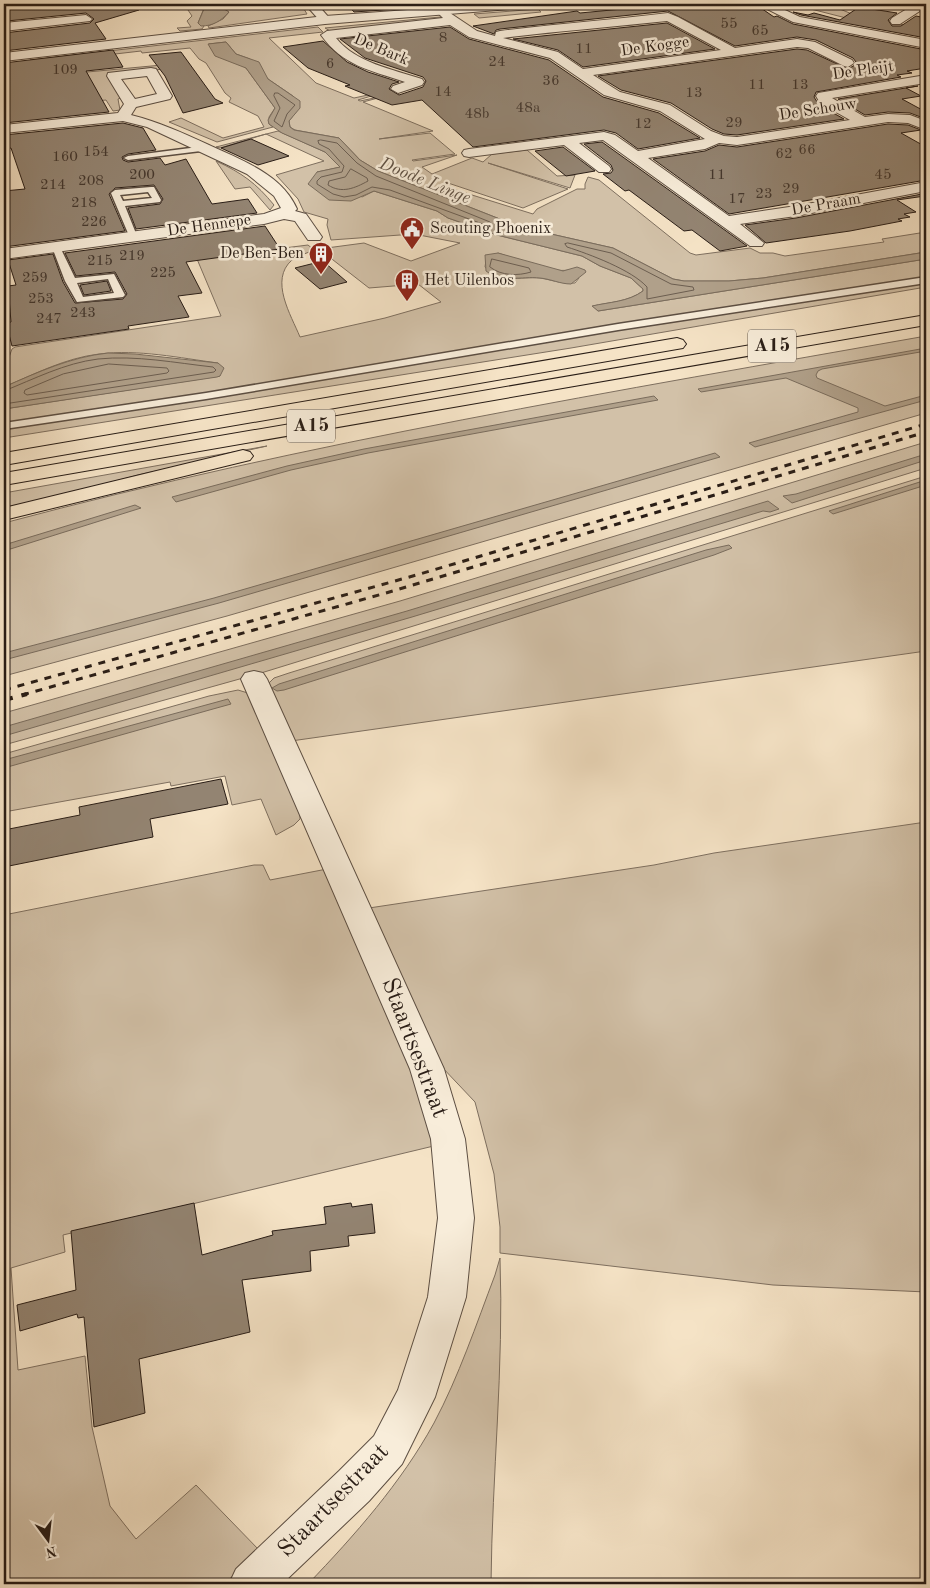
<svg xmlns="http://www.w3.org/2000/svg" width="930" height="1588" font-family="'Old Standard TT',serif">
	<style>
		.green { fill: #d2c1a8; stroke: #7e6f5f; fill-rule: evenodd }
		.water { fill: #b0a08a; stroke: #7a6c5c }
		.lines { fill: none; stroke-linecap: round; stroke-linejoin: round }
		.shore { stroke: #6c5e50; stroke-width: 1 }
		.building { fill: #938472; stroke: #291d16 }
		.service-casing { stroke: #5c4e42; stroke-width: 3 }
		.minor-casing { stroke: #5c4e42; stroke-width: 2 }
		.tertiary-casing { stroke: #5c4e42; stroke-width: 2 }
		.motorway-casing { stroke: #291d16; stroke-width: 2 }
		.service { fill: #f8edda; fill-rule: evenodd }
		.minor { fill: #f8edda; fill-rule: evenodd }
		.tertiary { fill: #f8edda; fill-rule: evenodd }
		.motorway { fill: #f5e3c6; fill-rule: evenodd }
		.rail-far1 { stroke: #291d16; stroke-width: 3; stroke-dasharray: 7 7; stroke-linecap: butt }
		.rail { stroke: #291d16; stroke-width: 4; stroke-dasharray: 9 9; stroke-linecap: butt }
		.labels { text-anchor: middle; dominant-baseline: central; stroke-width: 5; stroke-linejoin: round; paint-order: stroke }
		.far-number-label { font-size: 15px; fill: #44372d }
		.far-street-label { font-size: 16px; fill: #291d16; stroke: #f8edda }
		.far-poi-label { font-size: 16px; fill: #291d16; stroke: #f8edda; text-anchor: start }
		.far-water-label { font-size: 18px; font-style: italic; fill: #5f5144; stroke: #f8edda }
		.shield { fill: #f8edda; stroke: #675b51; stroke-width: 1 }
		.shield-label { font-size: 19px; font-weight: bold; fill: #291d16 }
		.near-street-label { font-size: 24px; fill: #291d16; stroke: #f8edda }
	</style>
	<rect width="100%" height="100%" fill="#f5e3c6"/>
	<filter id="stains"><feTurbulence type="fractalNoise" baseFrequency=".004" numOctaves="4"/><feColorMatrix values="0 0 0 0 .2 0 0 0 0 .09 0 0 0 0 .02 0 0 0 .5 -.17"/></filter>
	<radialGradient id="worn" r=".72"><stop offset=".6" stop-color="#630" stop-opacity="0"/><stop offset="1" stop-color="#630" stop-opacity=".3"/></radialGradient>
	<!-- green -->
	<g class="green">
		<path d="M192,4H197L204,8L198,23L204,26L202,29L180,31L177,28L191,27L187,21L192,16L188,10L194,8Z"/>
		<path d="M221,4H301L307,14L209,28L208,26L223,19L229,12L224,9Z"/>
		<path d="M770,4L830,5L857,16L926,29V32L854,20L803,7L771,6Z"/>
		<path d="M538,9L541,12L479,18L474,14Z"/>
		<path d="M440,17L443,20L332,32L325,28Z"/>
		<path d="M318,27L323,32L269,38L316,83L354,98L391,90L358,100L360,101L393,94L363,102L433,131L379,139L430,133L455,154L412,160L413,161L457,155L422,167L432,174L472,158L483,162L492,154L527,150L557,176L575,175L570,188L488,163L568,189L523,208L445,182L456,190L533,214L537,209L577,189H585V184L588,177L599,180L690,253L696,255L750,248L760,253H773L785,256L884,242L882,239L926,232V252L763,278L729,281H684L673,279L613,248L520,227L378,171L360,160L339,138L295,130L290,127L289,121L296,112L293,96L268,79L250,59L236,54L226,42L209,44L246,68L275,108L269,117V124L273,127L217,142L169,122L181,118L223,138L264,127L258,116L229,102L231,98L225,93L206,63L199,59L190,48L142,53L141,51L37,63L30,60Z"/>
		<path d="M162,65L164,69L118,74L121,98L118,99L120,110L113,111L106,100L46,106L66,74Z"/>
		<path d="M278,131L325,152L341,167L317,172L362,197L374,191L437,211L448,218L497,235L582,256L600,266L631,278L643,289V291C628,302 610,302 593,306L598,311L926,259V287L571,348L4,438V409L220,376L218,363C180,358 138,349 99,354C65,358 35,374 4,387V361L8,360L12,349L15,347L221,316L197,259L308,245L314,250C307,253 298,256 292,260C269,280 291,315 300,337L385,318L441,302L418,284L369,288L319,249L364,243L411,261L460,243L414,234L331,240L327,225L328,219L304,212L298,199L276,175L324,161L266,134L220,148L216,147ZM498,253C520,260 547,273 570,270L579,278L575,283C562,284 552,280 540,278C520,276 500,285 485,267L486,260Z"/>
		<path d="M216,161C242,173 256,183 274,205L270,210L250,187L235,189Z"/>
		<path d="M926,336V413L227,616L4,676V523C307,442 617,391 926,336Z"/>
		<path d="M926,442V468L261,673L4,745V713L400,601Z"/>
		<path d="M267,446L138,475L4,511V493Z"/>
		<path d="M926,476V651L291,741L267,685L274,678L289,673Z"/>
		<path d="M238,690L251,694L300,815V819L294,825L276,835L261,799L232,805L225,776L171,786L170,782L4,812V754L209,696Z"/>
		<path d="M926,822V1292L773,1285L500,1253V1227L494,1174L475,1102L440,1065L369,908L654,865L714,853Z"/>
		<path d="M254,865H263L270,880L327,869L442,1144L63,1235L65,1252L11,1268L18,1370L85,1356L92,1427L110,1506L136,1539L196,1485L260,1551L224,1584H4V915Z"/>
		<path d="M500,1258C504,1367 492,1475 491,1584H308C355,1535 401,1483 434,1423C459,1376 476,1325 495,1275Z"/>
	</g>
	<!-- water -->
	<g class="water">
		<path d="M197,4H221L224,9L229,12C221,21 213,26 201,26L198,23L204,9Z"/>
		<path d="M226,42L236,54L259,62L268,79L300,101V108L289,121L290,127L294,130L339,138L360,160L378,171L520,227L613,248L673,279L684,281H729L763,278L926,252V259L598,311L592,306C609,302 628,302 643,291V289L631,278L600,266L582,256L497,235L448,218L437,211L374,191L351,201L329,200L308,184L317,172L340,167L325,152L282,133L269,124L268,120L275,108L246,68L215,56L208,44Z"/>
		<path d="M498,253L563,271L577,267L585,270L586,272L571,284C560,284 551,279 540,278C521,276 502,283 486,271L485,255Z"/>
		<path d="M926,348V351L822,369L818,371L816,375L817,378L885,406L926,395V400L755,447L749,443L858,412V408L786,378L701,392L698,389Z"/>
		<path d="M108,353L135,354L218,363L224,368L220,376L217,377L4,409V387C38,372 71,357 108,353Z"/>
		<path d="M654,396L658,400L368,453L291,470L176,502L172,497L287,466L364,449Z"/>
		<path d="M715,453L720,457L219,603L4,660V653L214,598Z"/>
		<path d="M926,454V460L792,503L783,496L796,494Z"/>
		<path d="M926,480V485L833,514L829,511Z"/>
		<path d="M768,501L779,509L770,512L763,511L412,617L4,736V727L407,611Z"/>
		<path d="M135,505L141,508L4,551V545Z"/>
		<path d="M729,545L732,548L714,555L284,690L277,691L272,688L279,684L706,550Z"/>
		<path d="M228,699L231,704L213,709L4,768V760Z"/>
	</g>
	<g class="lines">
		<!-- shore -->
		<g class="shore">
			<path d="M275,93H278L295,105L287,114L282,127L274,121L280,108L274,96Z"/>
			<path d="M321,140L337,143L357,163L376,176L490,222L491,225L488,226L390,190L372,187L356,195L344,197L333,194L317,184V181L321,177L342,172L344,166L329,149L319,144L318,141Z"/>
			<path d="M351,169L367,178L368,181C355,188 342,194 328,185L329,181L345,177Z"/>
			<path d="M568,243L611,253L671,284L693,287L694,290L647,299V287C632,270 589,254 567,247L565,244Z"/>
			<path d="M492,259L529,268L531,272C518,276 501,276 490,267Z"/>
			<path d="M109,364L167,368L169,371L167,373L27,395L24,393L25,390L63,374Z"/>
			<path d="M4,391C34,379 65,363 98,359C136,355 176,363 213,367L216,370L214,372L4,404"/>
		</g>
	</g>
	<!-- building -->
	<g class="building">
		<path d="M4,4H138L139,10L95,23L106,39L4,51V33L90,23L94,19L86,13L7,21L4,13H8Z"/>
		<path d="M347,4H456V5L354,12Z"/>
		<path d="M675,4H755L774,17L777,16L793,24L926,50V68L907,71L912,73L897,75L901,77L816,92L814,97L819,105L844,119L737,135L724,134L712,129L671,103L621,90L598,76L797,49L807,50L848,69L855,65L856,62L853,58L816,40L797,37L735,46L668,11L500,29L496,30L494,34L473,26L577,11L580,13Z"/>
		<path d="M859,7L897,13L888,20L892,26H901L916,16L926,18V38L801,15L793,12L808,15L814,13L840,20Z"/>
		<path d="M667,23L715,49L583,67L558,50L513,39Z"/>
		<path d="M450,27L469,39L549,60L603,97L659,113L700,138L638,149L616,133L604,130L473,147L422,100L392,105L345,86L350,85L308,68L283,47L323,41L347,62L368,72L399,82L392,84L389,89L399,95L423,87L426,81L423,77L365,58L340,39Z"/>
		<path d="M113,50L123,67L86,71L109,112L4,123V63Z"/>
		<path d="M181,52L215,99L223,103L183,113L165,76L149,55Z"/>
		<path d="M918,86L906,88L921,96L902,99L926,112V119L910,113L888,112L865,115L838,99Z"/>
		<path d="M123,123L143,128L156,150L128,154L122,157L123,160L128,162L160,158L165,165L186,159L212,204L248,199L257,213L136,229L128,208L160,204L163,199L154,185L115,188L109,194L125,231L4,247V191L25,189L11,148L4,149V135Z"/>
		<path d="M888,124L908,125L921,130L901,133L926,147V180L729,214L653,159L705,151L719,145L737,147Z"/>
		<path d="M251,139L289,156L258,165L221,148Z"/>
		<path d="M602,142L747,246L720,251L692,230L684,231L629,190L625,191L603,174L611,173L613,170L611,165L584,144Z"/>
		<path d="M563,147L595,171L566,176L535,151Z"/>
		<path d="M922,194L925,196L897,200L916,212L904,214L910,217L898,219L902,221L850,231L766,243L745,225L796,218Z"/>
		<path d="M265,226L280,249L186,262L202,293L178,296L189,317L128,326L129,329L12,346L6,323L11,322L8,286L16,285L8,260L53,254L63,282L75,303L123,299L127,294L115,272L76,276L65,253Z"/>
		<path d="M323,261L347,282L320,289L295,268Z"/>
		<path d="M107,281L111,291L84,295L80,285Z"/>
		<path d="M221,779L228,804L150,819L153,837L4,867V830L80,815L79,807Z"/>
		<path d="M194,1203L202,1255L273,1235L272,1231L326,1224L324,1207L351,1203L352,1207L372,1204L375,1233L348,1236L349,1246L310,1251L311,1271L242,1280L250,1332L139,1359L145,1413L94,1427L84,1317L78,1318L77,1314L20,1331L17,1305L76,1290L71,1231Z"/>
	</g>
	<g class="lines">
		<defs>
			<g id="service">
				<path d="M206,146L210,148L209,150L128,160L124,158L128,156Z"/>
				<path d="M151,187H154L161,200L160,202L125,206L137,236L133,239L130,238L111,193L115,190ZM148,192L152,198L123,201L120,195Z"/>
				<path d="M56,244L60,247L75,278L114,274L125,295L123,297L77,302L65,281L52,247ZM108,279L114,293L83,297L77,283Z"/>
				<path d="M926,277V283L618,330L206,399L4,429V423L206,393L618,324Z"/>
			</g>
			<g id="minor">
				<path d="M305,4H317L331,20L329,22H321Z"/>
				<path d="M757,4H772L800,17L926,40V48L793,22Z"/>
				<path d="M915,4H926V7L900,24H892L890,21L892,18Z"/>
				<path d="M441,7L477,31L495,36L496,32L500,31C556,24 612,20 668,13L678,17L735,48L797,39L815,42L852,60L854,63L848,67L844,66L808,48L797,47L593,75L620,92L670,105L711,131L724,136L737,137L850,120L820,103L816,96L818,93L926,75V83L832,98L865,117L888,114L910,115L926,121V130L908,123L888,122L737,145L719,143L705,149L648,158L729,216L796,206L926,182V191L796,216L740,224L764,243L762,246H750L603,140L579,143L609,166L611,169L609,172H599L564,145L469,157L464,156L462,153L464,150L469,149L604,132L615,135L638,151L705,139L660,111L604,95L550,58L469,37L450,25L336,38C356,63 392,69 422,79L424,82L422,85L398,93L391,89L393,86L405,82C370,70 343,66 321,35L327,31L443,18L435,10ZM667,21L721,50L583,69L558,52L503,38C558,31 612,27 667,21Z"/>
				<path d="M86,15L92,19L90,21L4,31V23Z"/>
				<path d="M151,68L156,69L172,96L170,99L136,107L131,115C159,122 183,133 209,145C241,160 282,174 297,209L295,211L306,214L322,237L320,240H308L295,221L284,219L264,224L4,259V249L264,214L281,208L274,196L247,174L147,127L123,121L4,133V125L118,113L124,104L107,76L108,73ZM147,76L157,94L135,99L121,79Z"/>
				<path d="M254,671L263,673L267,679L444,1069L465,1139L474,1218L466,1297L435,1397L402,1464L369,1501L282,1584H229L236,1569L339,1471L374,1436L398,1390L428,1297L438,1218L431,1139L410,1069L241,679L245,673Z"/>
			</g>
			<path id="tertiary" d="M491,4H539L533,7L325,24L4,61V53L325,16Z"/>
			<g id="motorway">
				<path d="M926,315V325L4,485V473Z"/>
				<path d="M677,338L683,340L686,344L683,348L4,465V453Z"/>
				<path d="M243,450L250,452L253,456L250,460L4,520V508Z"/>
			</g>
		</defs>
		<!-- service casing -->
		<use href="#service" class="service-casing"/>
		<!-- minor casing -->
		<use href="#minor" class="minor-casing"/>
		<!-- tertiary casing -->
		<use href="#tertiary" class="tertiary-casing"/>
		<!-- motorway casing -->
		<use href="#motorway" class="motorway-casing"/>
		<!-- service -->
		<use href="#service" class="service"/>
		<!-- minor -->
		<use href="#minor" class="minor"/>
		<!-- tertiary -->
		<use href="#tertiary" class="tertiary"/>
		<!-- motorway -->
		<use href="#motorway" class="motorway"/>
		<!-- rail-far1 -->
		<g class="rail-far1">
			<path d="M4,690L420,574L926,424"/>
			<path d="M22,695L386,593L926,432"/>
		</g>
		<!-- rail -->
		<path class="rail" d="M4,700L27,694"/>
	</g>
	<!-- icons -->
	<defs>
		<symbol id="civic-pin" viewBox="-11 -11 22 30"><path d="M0 17L-7.5 6A9.5 9.5 0 1 1 7.5 6Z" fill="#8f2418" stroke="#f8edda"/><path d="M-.6-6.5H3V-4.5H.6V-3L4-1V1h2V6H-6V1h2V-1L-.6-3ZM-1.2 2.5V6h2.4V2.5Z" fill="#fff"/></symbol>
		<symbol id="building-pin" viewBox="-11 -11 22 30"><path d="M0 17L-7.5 6A9.5 9.5 0 1 1 7.5 6Z" fill="#8f2418" stroke="#f8edda"/><path d="M-4-6H4V6H1V3H-1V6H-4ZM-2.5-4.3h1.7v1.8h-1.7ZM.8-4.3h1.7v1.8H.8ZM-2.5-1h1.7V.8h-1.7ZM.8-1h1.7V.8H.8Z" fill="#fff"/></symbol>
	</defs>
	<g fill-rule="evenodd">
		<use href="#civic-pin" x="398" y="215" width="28" height="38"/>
		<use href="#building-pin" x="307" y="240" width="28" height="38"/>
		<use href="#building-pin" x="393" y="267" width="28" height="38"/>
	</g>
	<g class="labels">
		<!-- far-number labels -->
		<g class="far-number-label">
			<text x="729" y="24">55</text>
			<text x="760" y="31">65</text>
			<text x="443" y="38">8</text>
			<text x="584" y="49">11</text>
			<text x="497" y="62">24</text>
			<text x="330" y="64">6</text>
			<text x="65" y="70">109</text>
			<text x="551" y="81">36</text>
			<text x="757" y="85">11</text>
			<text x="800" y="85">13</text>
			<text x="443" y="92">14</text>
			<text x="694" y="93">13</text>
			<text x="528" y="108">48a</text>
			<text x="477" y="114">48b</text>
			<text x="734" y="123">29</text>
			<text x="643" y="124">12</text>
			<text x="807" y="150">66</text>
			<text x="96" y="152">154</text>
			<text x="784" y="154">62</text>
			<text x="65" y="157">160</text>
			<text x="142" y="175">200</text>
			<text x="717" y="175">11</text>
			<text x="883" y="175">45</text>
			<text x="91" y="181">208</text>
			<text x="53" y="185">214</text>
			<text x="791" y="189">29</text>
			<text x="764" y="194">23</text>
			<text x="737" y="199">17</text>
			<text x="84" y="203">218</text>
			<text x="94" y="222">226</text>
			<text x="132" y="256">219</text>
			<text x="100" y="261">215</text>
			<text x="163" y="273">225</text>
			<text x="35" y="278">259</text>
			<text x="41" y="299">253</text>
			<text x="83" y="313">243</text>
			<text x="49" y="319">247</text>
		</g>
		<!-- far-street labels -->
		<g class="far-street-label">
			<text transform="translate(655 47) rotate(-8)">De Kogge</text>
			<text transform="translate(381 50) rotate(23)">De Bark</text>
			<text transform="translate(863 71) rotate(-8)">De Pleijt</text>
			<text transform="translate(818 110) rotate(-9)">De Schouw</text>
			<text transform="translate(826 205) rotate(-10)">De Praam</text>
			<text transform="translate(209 226) rotate(-8)">De Hennepe</text>
		</g>
		<!-- far-poi labels -->
		<g class="far-poi-label">
			<text x="430" y="229">Scouting Phoenix</text>
			<text x="304" y="254" text-anchor="end">De Ben-Ben</text>
			<text x="424" y="281">Het Uilenbos</text>
		</g>
		<!-- far-water labels -->
		<g class="far-water-label">
			<text transform="translate(425 181) rotate(22)">Doode Linge</text>
		</g>
		<!-- shield labels -->
		<g class="shield">
			<rect x="748" y="329.5" width="48" height="33" rx="4"/>
			<rect x="287" y="409.5" width="48" height="33" rx="4"/>
		</g>
		<g class="shield-label">
			<text x="772" y="346">A15</text>
			<text x="311" y="426">A15</text>
		</g>
		<!-- near-street labels -->
		<g class="near-street-label">
			<text transform="translate(414 1048) rotate(69)">Staartsestraat</text>
			<text transform="translate(334 1501) rotate(-46)">Staartsestraat</text>
		</g>
	</g>
	<!-- margin -->
	<rect width="930" height="1588" fill="none" stroke="#f5e3c6" stroke-width="20"/>
	<rect x="5" y="5" width="920" height="1578" fill="none" stroke="#291d16" stroke-width="2.5"/>
	<rect x="10" y="10" width="910" height="1568" fill="none" stroke="#291d16"/>
	<!-- north arrow -->
	<g transform="translate(48 1540) rotate(165)" stroke="#f8edda" stroke-width="4" paint-order="stroke">
	<path d="M0-4L9 19L0 12L-9 19Z" fill="#291d16"/>
	<text y="-8" font-size="14" font-weight="bold" text-anchor="middle" fill="#291d16">N</text>
	</g>
	<rect width="100%" height="100%" filter="url(#stains)"/>
	<rect width="100%" height="100%" fill="url(#worn)"/>
</svg>
